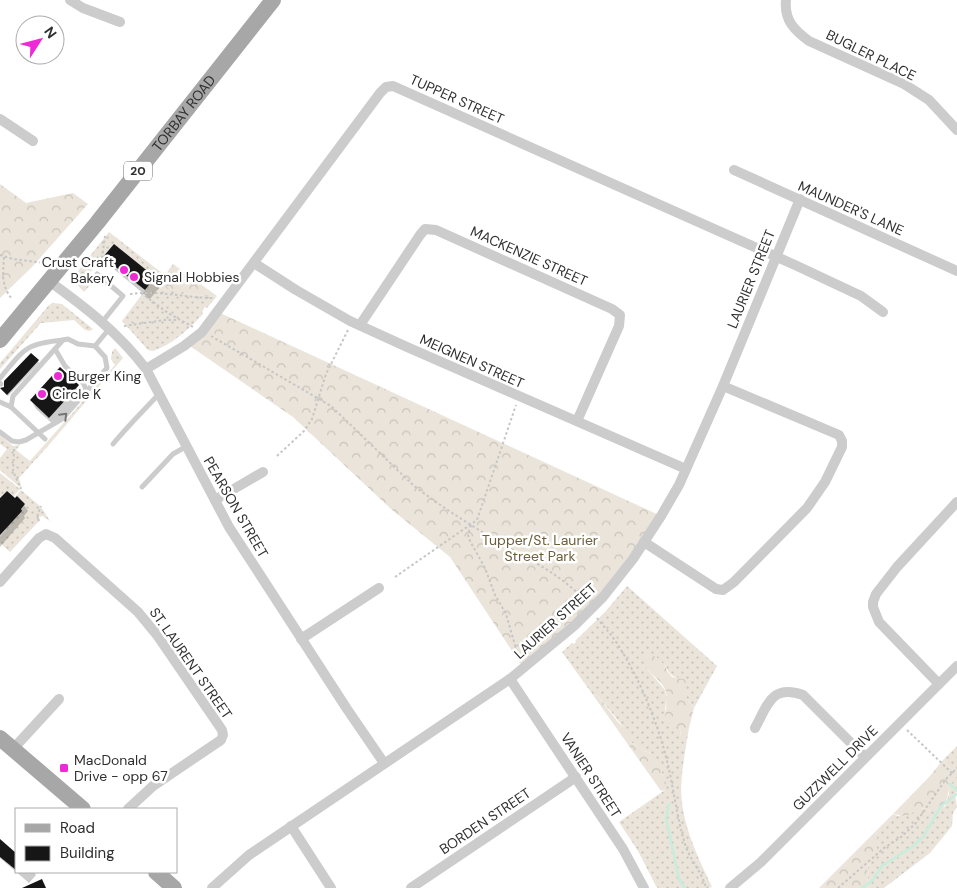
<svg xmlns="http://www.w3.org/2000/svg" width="957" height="888" font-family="'DM Sans',sans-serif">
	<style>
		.grass { fill: url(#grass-dots) }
		.forest { fill: url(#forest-crowns) }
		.shadow { fill: #0003 }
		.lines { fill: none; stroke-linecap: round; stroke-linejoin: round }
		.stream { stroke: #c8eddd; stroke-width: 2.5 }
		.building { fill: #161616 }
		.path { stroke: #c6c6c6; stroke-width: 2; stroke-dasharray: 2.5 2.5; stroke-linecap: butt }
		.service { stroke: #ccc; stroke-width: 5 }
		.minor { stroke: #ccc; stroke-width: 10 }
		.primary { stroke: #a7a7a7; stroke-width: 16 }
		.oneway { stroke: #767676 }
		.poi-dot { fill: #ec2bd7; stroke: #fff; stroke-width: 2 }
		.labels { text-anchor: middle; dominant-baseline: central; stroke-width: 5; stroke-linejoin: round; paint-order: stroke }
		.shield { fill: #fff; stroke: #6d6d6d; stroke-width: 1 }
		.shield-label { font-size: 12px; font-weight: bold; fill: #2f2f2f }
		.street-label { font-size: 14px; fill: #2f2f2f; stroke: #fff }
		.poi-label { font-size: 14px; fill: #2f2f2f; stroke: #fff; text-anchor: start }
		.park-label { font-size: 14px; fill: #6d5f3a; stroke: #fff }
	</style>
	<defs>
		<pattern id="grass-dots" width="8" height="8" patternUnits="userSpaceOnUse" patternTransform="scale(1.25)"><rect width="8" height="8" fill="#eae4da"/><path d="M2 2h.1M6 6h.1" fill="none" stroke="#c9c4bb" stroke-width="1.8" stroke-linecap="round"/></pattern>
		<pattern id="forest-crowns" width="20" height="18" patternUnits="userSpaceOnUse" patternTransform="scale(1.25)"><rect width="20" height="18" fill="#eae4da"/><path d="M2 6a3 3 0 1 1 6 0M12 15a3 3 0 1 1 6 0" fill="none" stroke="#c9c4bb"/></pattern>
	</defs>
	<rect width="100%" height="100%" fill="#fff"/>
	<!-- grass -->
	<g class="grass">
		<path d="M109,232L162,273L155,282C171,290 200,298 217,296L207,308L205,307L202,312L203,314C189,329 173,344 153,351L148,350L122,321L155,277L114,244L85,279L91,284L84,292L74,281V276Z"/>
		<path d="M53,303L62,304L93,329L90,331L85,330L74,320L41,323L0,369V363L49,305Z"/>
		<path d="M115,348L123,358L48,446L19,478L22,489L0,470V458L7,449L0,444V435L13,446L20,445L16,450L30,461L115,365L111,359L112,352Z"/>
		<path d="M0,473L20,489L13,497L7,491L0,497Z"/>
		<path d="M21,490L41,507L50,521L45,518L43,516L39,517L40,520L10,552L0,543V537L6,530L4,528L22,511L21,509L25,504L17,496L14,498Z"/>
		<path d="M627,586L717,666L694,708L685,696L684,679C674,678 669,675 665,665L660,662L656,657L647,669L665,690L667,698L665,709L670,726H677L681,730L680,736L689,728C686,747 682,767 681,787C681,823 697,855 712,887L708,888H658L656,886L638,851L619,822L665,790L663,775L651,753L644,751L631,742L621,724L598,696L593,695L562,652L572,643L574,644L576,642L575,641L605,612Z"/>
		<path d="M957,746V791L955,794L957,807L953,813L952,826L930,853L884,888H869C868,883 867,876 867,871C869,855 881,853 876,831L893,814L898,816L922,808L930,811L945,806L949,794V785L951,782L950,768L943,760Z"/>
	</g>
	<!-- forest -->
	<g class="forest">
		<path d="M0,184L26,203L73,193L88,204L32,267L0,298Z"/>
		<path d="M173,264L217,296C200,298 170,290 155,282L162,273L165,275Z"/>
		<path d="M218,312L661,516L618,579L524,669L450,557L391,509L293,417L187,344Z"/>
		<path d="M649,652L665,665L667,671L672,677L684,679L687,682L685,696L694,708L689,728L680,737L681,730L677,726H670L665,723C665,714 668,697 666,691C659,675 643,674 643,654Z"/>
		<path d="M593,695L598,696L617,721L629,733L631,742L644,751L651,753L658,764L667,785L665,790L661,791Z"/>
		<path d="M943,760C950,768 954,771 953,782L949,785C949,795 946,804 939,813L930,811L922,808L906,816L893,814L929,777Z"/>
		<path d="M876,831C882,853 869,855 867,871C867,876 868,883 869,888H819Z"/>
	</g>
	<!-- shadow -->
	<g class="shadow">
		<path d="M114,245L154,278L160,287L150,299L110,266L104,257Z"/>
		<path d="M38,361L39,363L8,396L2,390Z"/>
		<path d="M60,368L78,386L83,395L55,426L36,409L31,400Z"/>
		<path d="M17,498L24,505L28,511L24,516L25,518L0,547V499L15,500Z"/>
		<path d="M0,841L16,855V872H34L36,875L29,883L0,858Z"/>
	</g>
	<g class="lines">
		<!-- stream -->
		<g class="stream">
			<path d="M950,784L957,791"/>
			<path d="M669,804L666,818L679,879L685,888"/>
			<path d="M862,888L872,881L882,866L912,847L923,837L941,806L957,794"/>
		</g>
	</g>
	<!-- building -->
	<g class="building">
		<path d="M114,244L155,277L145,290L103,257Z"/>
		<path d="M31,353L39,360L7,395L0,388L4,387V381Z"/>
		<path d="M60,367L79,385L49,418L30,400Z"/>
		<path d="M7,491L15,498L17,496L25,504L21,509L22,511L0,535V498Z"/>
		<path d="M0,839L16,853V870L0,857Z"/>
		<path d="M42,879L46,888H22Z"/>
	</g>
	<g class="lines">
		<!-- path -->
		<g class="path">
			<path d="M0,255L13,259L45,263"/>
			<path d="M4,257C3,273 1,286 12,299"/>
			<path d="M102,258L105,236"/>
			<path d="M72,279L90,285L96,282"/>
			<path d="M141,293L168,313L193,327"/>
			<path d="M130,294C159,290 186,298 214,298"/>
			<path d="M124,326L165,320H178"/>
			<path d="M211,336L331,406L413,485C444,509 478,530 513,550C540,565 562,577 585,600"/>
			<path d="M14,449L13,471L21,489"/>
			<path d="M277,456L304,431L312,419L326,374L348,330"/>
			<path d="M39,521L37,517L41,506"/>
			<path d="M471,525L468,535L470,541L485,568L495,595L506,614L519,659"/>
			<path d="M395,577L477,520L516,405"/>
			<path d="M597,618C604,627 612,635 618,645C640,679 659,726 668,765C674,791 677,818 685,844C690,860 702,872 706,888"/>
			<path d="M907,730L952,773"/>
			<path d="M838,888L884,848L901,837L915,824L946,779L957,768"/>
		</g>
		<!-- service -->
		<g class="service">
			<path d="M97,274L123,296L103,321"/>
			<path d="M0,378C24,350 23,344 63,340"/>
			<path d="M0,383L1,384"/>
			<path d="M86,392L107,368L105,357L95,346"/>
			<path d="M0,402L11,407L45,439"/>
			<path d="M11,407L13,396L63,340L68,339L78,344L95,346L109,329"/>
			<path d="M0,432L12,441L19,442L26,440L62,419L86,392L84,384L65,366L55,349"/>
			<path d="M113,444C128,426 143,411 159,394"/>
			<path d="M142,487L173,454L187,446"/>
		</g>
		<!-- minor -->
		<g class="minor">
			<path d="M70,0L83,8L120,22"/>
			<path d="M786,0C784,20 794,30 809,41L904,84L929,100L957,130"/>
			<path d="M0,119L33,141"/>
			<path d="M734,170L957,271"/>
			<path d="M254,263L296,290L350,321L407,347L686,469"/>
			<path d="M49,281C85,307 119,333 146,369L229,527L347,709L384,763"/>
			<path d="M360,325L420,235L425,229L436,230L612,309L620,315L619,326L577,421"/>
			<path d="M146,369L184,346L202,332L380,93L386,87L393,86L795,265L861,296L883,312"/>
			<path d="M215,500L263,472"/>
			<path d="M644,542L716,589L723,590L734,582L807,508L825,482L842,447V441L839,435L723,386"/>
			<path d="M0,582L39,538L46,534L55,538L138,612L157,635L222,730L223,735L221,740L153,786L128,809"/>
			<path d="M301,639L379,588"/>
			<path d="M510,679L623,849L644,888"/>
			<path d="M939,684L879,622L873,607V602L876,594L897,567L957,502"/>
			<path d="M755,728C768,704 772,684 803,695L865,757"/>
			<path d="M13,749L59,699"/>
			<path d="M291,826L331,888"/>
			<path d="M212,888L249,855L510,679L574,626L603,597L633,559L661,516L679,485L723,386L800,199"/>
			<path d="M411,888L576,777"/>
			<path d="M730,888L761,862L957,666"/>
		</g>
		<!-- primary -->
		<g class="primary">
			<path id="s1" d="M0,340L97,223L273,0"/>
			<path d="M0,738L83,809"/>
			<path d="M156,872L174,888"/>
		</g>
	</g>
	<!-- one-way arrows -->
	<defs><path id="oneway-chevron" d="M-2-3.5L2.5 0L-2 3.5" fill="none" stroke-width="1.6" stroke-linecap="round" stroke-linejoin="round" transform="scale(1.25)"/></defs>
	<use class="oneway" href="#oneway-chevron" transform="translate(64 416) rotate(-45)"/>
	<!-- markers -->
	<g class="poi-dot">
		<circle cx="124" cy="270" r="5"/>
		<circle cx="134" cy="277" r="5"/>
		<circle cx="58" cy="376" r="5"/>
		<circle cx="42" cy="394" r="5"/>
		<rect x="59" y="763" width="10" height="10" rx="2.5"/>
	</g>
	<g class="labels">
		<!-- shield labels -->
		<rect class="shield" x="124" y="161.5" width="28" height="19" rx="4"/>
		<g class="shield-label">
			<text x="138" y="171">20</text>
		</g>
		<!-- street labels -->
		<g class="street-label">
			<text transform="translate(871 55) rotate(26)">BUGLER PLACE</text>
			<text transform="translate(457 99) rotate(24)">TUPPER STREET</text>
			<text stroke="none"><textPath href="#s1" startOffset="292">TORBAY ROAD</textPath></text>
			<text transform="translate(851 208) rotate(24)">MAUNDER'S LANE</text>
			<text transform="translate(529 256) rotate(24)">MACKENZIE STREET</text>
			<text transform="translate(751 279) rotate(-68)">LAURIER STREET</text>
			<text transform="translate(472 361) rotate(24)">MEIGNEN STREET</text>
			<text transform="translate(236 507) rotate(60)">PEARSON STREET</text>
			<text transform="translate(555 621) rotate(-42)">LAURIER STREET</text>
			<text transform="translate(191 663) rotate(55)">ST. LAURENT STREET</text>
			<text transform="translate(835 768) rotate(-45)">GUZZWELL DRIVE</text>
			<text transform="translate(591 775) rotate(57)">VANIER STREET</text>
			<text transform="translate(485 821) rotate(-34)">BORDEN STREET</text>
		</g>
		<!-- poi labels -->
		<g class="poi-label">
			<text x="114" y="262" text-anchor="end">Crust Craft<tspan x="114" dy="16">Bakery</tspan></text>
			<text x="144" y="277">Signal Hobbies</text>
			<text x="68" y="376">Burger King</text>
			<text x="52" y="394">Circle K</text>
			<text x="74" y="760">MacDonald<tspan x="74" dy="16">Drive - opp 67</tspan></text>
		</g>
		<!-- park labels -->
		<g class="park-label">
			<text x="540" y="540">Tupper/St. Laurier<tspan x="540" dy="16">Street Park</tspan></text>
		</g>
	</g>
	<!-- legend -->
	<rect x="15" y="808" width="162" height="65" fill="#ffffff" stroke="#acacac"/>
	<rect x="25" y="824" width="25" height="8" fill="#a7a7a7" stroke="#acacac"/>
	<text x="60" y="833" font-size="15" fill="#2f2f2f">Road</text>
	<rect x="25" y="846" width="25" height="15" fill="#161616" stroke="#acacac"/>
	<text x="60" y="858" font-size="15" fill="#2f2f2f">Building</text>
	<!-- north arrow -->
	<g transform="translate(40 40) rotate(54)"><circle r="24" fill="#ffffff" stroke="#acacac"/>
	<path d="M0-4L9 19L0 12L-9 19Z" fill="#ec2bd7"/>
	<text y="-8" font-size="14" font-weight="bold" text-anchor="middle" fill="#2f2f2f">N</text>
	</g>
</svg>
